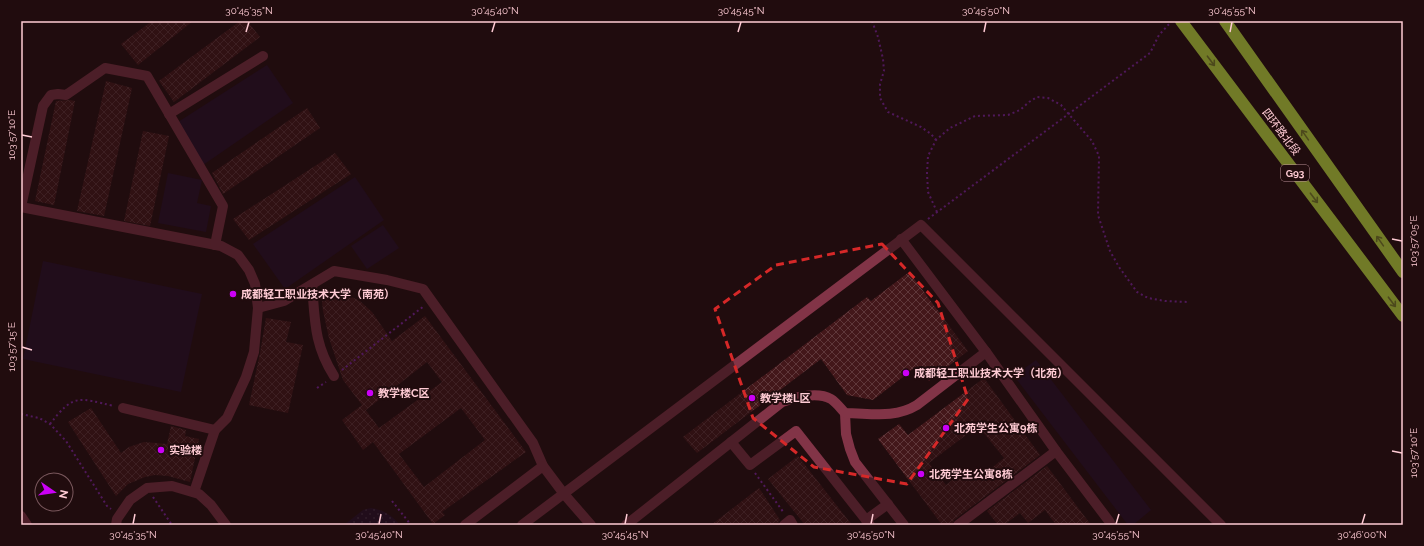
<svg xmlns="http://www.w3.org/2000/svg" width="1424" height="546" font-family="Raleway,'Noto Sans SC',sans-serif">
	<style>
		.grass { fill: url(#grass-dots) }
		.green { fill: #220e2b }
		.building { fill: url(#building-cross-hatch); fill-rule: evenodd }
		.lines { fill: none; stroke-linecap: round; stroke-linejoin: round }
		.path { stroke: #8727b7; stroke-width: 2; stroke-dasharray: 2 3; stroke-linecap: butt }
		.minor { stroke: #823447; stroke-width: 10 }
		.highway { stroke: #d2ff46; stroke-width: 12 }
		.oneway { stroke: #82922d }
		.marked { fill: none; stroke: #d62828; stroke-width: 3; stroke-dasharray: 8 5; stroke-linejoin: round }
		.ticks { fill: none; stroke: #ffcbd4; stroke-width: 1.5 }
		.poi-dot { fill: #cb00f6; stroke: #210c0e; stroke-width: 1.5 }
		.labels { text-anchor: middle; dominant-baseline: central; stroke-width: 4; stroke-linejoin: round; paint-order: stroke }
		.shield { fill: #210c0e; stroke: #bc9299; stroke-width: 1 }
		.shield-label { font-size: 10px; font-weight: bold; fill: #ffcbd4 }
		.street-label { font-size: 11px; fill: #ffcbd4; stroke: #210c0e }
		.poi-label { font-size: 11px; font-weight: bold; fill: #ffcbd4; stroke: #210c0e; text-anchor: start }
		.neatline { fill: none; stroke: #ffcbd4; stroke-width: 1.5 }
		.ticks-label { font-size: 10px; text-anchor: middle; fill: #ffcbd4 }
	</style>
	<defs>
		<pattern id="grass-dots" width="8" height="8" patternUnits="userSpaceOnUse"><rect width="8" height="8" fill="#220e2b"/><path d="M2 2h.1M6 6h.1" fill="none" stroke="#433049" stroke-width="1.8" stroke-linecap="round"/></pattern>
		<pattern id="building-cross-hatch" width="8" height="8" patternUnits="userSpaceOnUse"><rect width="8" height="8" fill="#43171a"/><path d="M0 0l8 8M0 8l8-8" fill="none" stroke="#5f373a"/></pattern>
	</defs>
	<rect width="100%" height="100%" fill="#210c0e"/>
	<!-- grass -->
	<path class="grass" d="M371,508C383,510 392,515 400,525H344L363,510Z"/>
	<!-- green -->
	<g class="green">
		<path d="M267,65L293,103L203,165L178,122Z"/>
		<path d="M168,173L202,180L197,203L211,206L206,232L158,223Z"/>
		<path d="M355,177L384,220L285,289L253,244Z"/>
		<path d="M383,225L399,248L367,269L351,246Z"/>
		<path d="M43,261L202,294L181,392L23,359Z"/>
		<path d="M1036,360L1151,510L1133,525H1128L1014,376Z"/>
	</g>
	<!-- building -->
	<g class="building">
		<path d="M152,21H193L138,65L121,44Z"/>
		<path d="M240,21H247L260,37L174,102L159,81Z"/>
		<path d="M106,81L132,88L104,216L77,211Z"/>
		<path d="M70,100L75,101L54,205L35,201L56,101Z"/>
		<path d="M307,108L320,128L223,194L212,173Z"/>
		<path d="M143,131L169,136L150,226L124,221Z"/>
		<path d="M335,153L351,174L249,240L233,219Z"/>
		<path d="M909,272L968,351L929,381L917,366L873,400L847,395L821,359L697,453L683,437L867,297L871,301Z"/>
		<path d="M329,290L339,291L360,301L372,312L392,341L425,316L526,452L442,512L445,515L433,524L373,442L363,450L342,420L362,405L343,380L329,338L323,311L322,302L324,295ZM427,362L442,382L379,428L362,405L366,410ZM461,408L485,440L424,487L399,454Z"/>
		<path d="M266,318L291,322L286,342L303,345L288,413L249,405L260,353Z"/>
		<path d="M984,378L1040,455L954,520L952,525H942L878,439L899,424L908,435ZM978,426L1004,458L976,481L966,469L946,485L929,463Z"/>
		<path d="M91,408L121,453L129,447L144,442L167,444L171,426L186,430L185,436L199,439L190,482L168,476L155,475L145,477L128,484L116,496L68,422Z"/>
		<path d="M798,456L852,525H805L768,479Z"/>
		<path d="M1047,466L1091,525H1056L1045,510L1028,523L1020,513L1004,525H998L987,511Z"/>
		<path d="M759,488L780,520L778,523L775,525H711Z"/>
	</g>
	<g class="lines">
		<!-- path -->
		<g class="path">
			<path d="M872,21L878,37L883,59L884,71L880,84V98L888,112L921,127L931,134L936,140"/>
			<path d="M937,212L928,192L927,173L928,156L936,140L950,128L975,116L1008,115L1020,110L1029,102L1037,97L1048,98L1061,105L1079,126L1092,141L1099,156L1098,215L1110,251L1119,267L1137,292L1148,298L1165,301L1188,302"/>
			<path d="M928,219L1150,53L1159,35L1171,22"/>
			<path d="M342,370L424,306"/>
			<path d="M317,388L326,382"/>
			<path d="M21,414L39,418L50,424L66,441L107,506L111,509"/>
			<path d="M50,424C74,393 78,398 114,406"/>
			<path d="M755,473L784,513"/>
			<path d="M153,497L172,525"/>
			<path d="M392,501L411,525"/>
		</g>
		<!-- minor -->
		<g class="minor">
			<path d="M169,114L263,56"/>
			<path d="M21,207L221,246L238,255L249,270L255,284L258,308L254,352L246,377L227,418L215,430L194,492"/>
			<path d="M21,207L43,106L51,95L58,94L66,95L105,68L147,76L223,206L215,245"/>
			<path d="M901,239L986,352L1056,451L1109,521L1111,525"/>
			<path d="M312,285C315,320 314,345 334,376"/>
			<path d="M258,308L284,301L334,271L387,280L423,289L533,443L543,466L564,494L591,525"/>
			<path d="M123,408L215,430"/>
			<path d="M845,413L846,434L850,449L855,462L904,525"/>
			<path d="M731,442L750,465L796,431L870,525"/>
			<path d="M21,516L27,525"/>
			<path d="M866,520L888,504"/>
			<path d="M116,525L117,519L130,500L147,488L172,486L199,494L211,505L226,525"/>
			<path d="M465,525L543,466"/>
			<path d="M522,525L921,225L1221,525"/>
			<path d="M626,525L782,402C796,397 817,391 831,399C836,402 841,409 845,413C870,413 894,419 917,405L986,352"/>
			<path d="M784,525L790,520L793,525"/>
			<path d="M958,525L1056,451"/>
		</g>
		<!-- highway -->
		<g class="highway">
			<path d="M1181,21L1403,316"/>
			<path d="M1225,21L1403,272"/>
		</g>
	</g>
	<!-- one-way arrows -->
	<defs><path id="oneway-shaft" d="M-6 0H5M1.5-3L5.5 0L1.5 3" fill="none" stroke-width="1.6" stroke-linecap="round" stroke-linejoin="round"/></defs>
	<g class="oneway">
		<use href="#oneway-shaft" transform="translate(1211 61) rotate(53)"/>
		<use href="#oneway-shaft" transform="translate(1305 135) rotate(-125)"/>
		<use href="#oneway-shaft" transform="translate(1314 198) rotate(53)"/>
		<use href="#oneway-shaft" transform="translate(1380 241) rotate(-125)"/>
		<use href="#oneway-shaft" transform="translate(1392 302) rotate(53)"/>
	</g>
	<!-- marked area -->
	<path d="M0 0H1424V546H0ZM882,244L938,303L968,399L907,484L814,467L753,418L715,309L776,265Z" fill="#210c0e" fill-opacity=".55" fill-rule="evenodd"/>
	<path class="marked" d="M882,244L938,303L968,399L907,484L814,467L753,418L715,309L776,265Z"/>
	<!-- ticks -->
	<path class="ticks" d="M246,32L249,22M492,32L495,22M738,32L741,22M984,32L986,22M1230,32L1232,22M22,135L32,137M1392,239L1402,241M22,347L32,350M1392,451L1402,453M133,524L135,514M379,524L381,514M625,524L627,514M871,524L873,514M1116,524L1119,514M1362,524L1365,514"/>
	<!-- markers -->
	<g class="poi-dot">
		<circle cx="233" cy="294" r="4"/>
		<circle cx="906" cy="373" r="4"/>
		<circle cx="370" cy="393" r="4"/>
		<circle cx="752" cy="398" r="4"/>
		<circle cx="946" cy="428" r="4"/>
		<circle cx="161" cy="450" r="4"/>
		<circle cx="921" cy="474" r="4"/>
	</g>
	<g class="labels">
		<!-- shield labels -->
		<rect class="shield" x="1281" y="165" width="28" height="16" rx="3"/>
		<g class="shield-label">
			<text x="1295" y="173">G93</text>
		</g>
		<!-- street labels -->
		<g class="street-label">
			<text transform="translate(1281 132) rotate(53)">四环路北段</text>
		</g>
		<!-- poi labels -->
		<g class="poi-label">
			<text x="241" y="294">成都轻工职业技术大学（南苑）</text>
			<text x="914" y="373">成都轻工职业技术大学（北苑）</text>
			<text x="378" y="393">教学楼C区</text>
			<text x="760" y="398">教学楼L区</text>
			<text x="954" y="428">北苑学生公寓9栋</text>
			<text x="169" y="450">实验楼</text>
			<text x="929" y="474">北苑学生公寓8栋</text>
		</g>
	</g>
	<!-- border -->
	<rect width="1424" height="546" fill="none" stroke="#210c0e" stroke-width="44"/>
	<!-- north arrow -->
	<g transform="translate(54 492) rotate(103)"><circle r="19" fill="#210c0e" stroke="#7a585d"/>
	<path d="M0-3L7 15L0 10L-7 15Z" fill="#cb00f6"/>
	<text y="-6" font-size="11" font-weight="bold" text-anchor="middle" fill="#ffcbd4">N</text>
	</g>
	<rect x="22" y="22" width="1380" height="502" class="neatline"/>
	<g class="ticks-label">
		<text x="249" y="14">30°45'35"N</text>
		<text x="495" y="14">30°45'40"N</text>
		<text x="741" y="14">30°45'45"N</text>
		<text x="986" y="14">30°45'50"N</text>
		<text x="1232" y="14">30°45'55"N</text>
		<text transform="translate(11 135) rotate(-90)" y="4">103°57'10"E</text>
		<text transform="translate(1413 241) rotate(-90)" y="4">103°57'05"E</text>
		<text transform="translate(11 347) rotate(-90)" y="4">103°57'15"E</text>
		<text transform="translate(1413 453) rotate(-90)" y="4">103°57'10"E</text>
		<text x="133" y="538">30°45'35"N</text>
		<text x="379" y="538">30°45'40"N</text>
		<text x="625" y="538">30°45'45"N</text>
		<text x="871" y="538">30°45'50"N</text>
		<text x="1116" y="538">30°45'55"N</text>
		<text x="1362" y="538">30°46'00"N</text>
	</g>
</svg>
